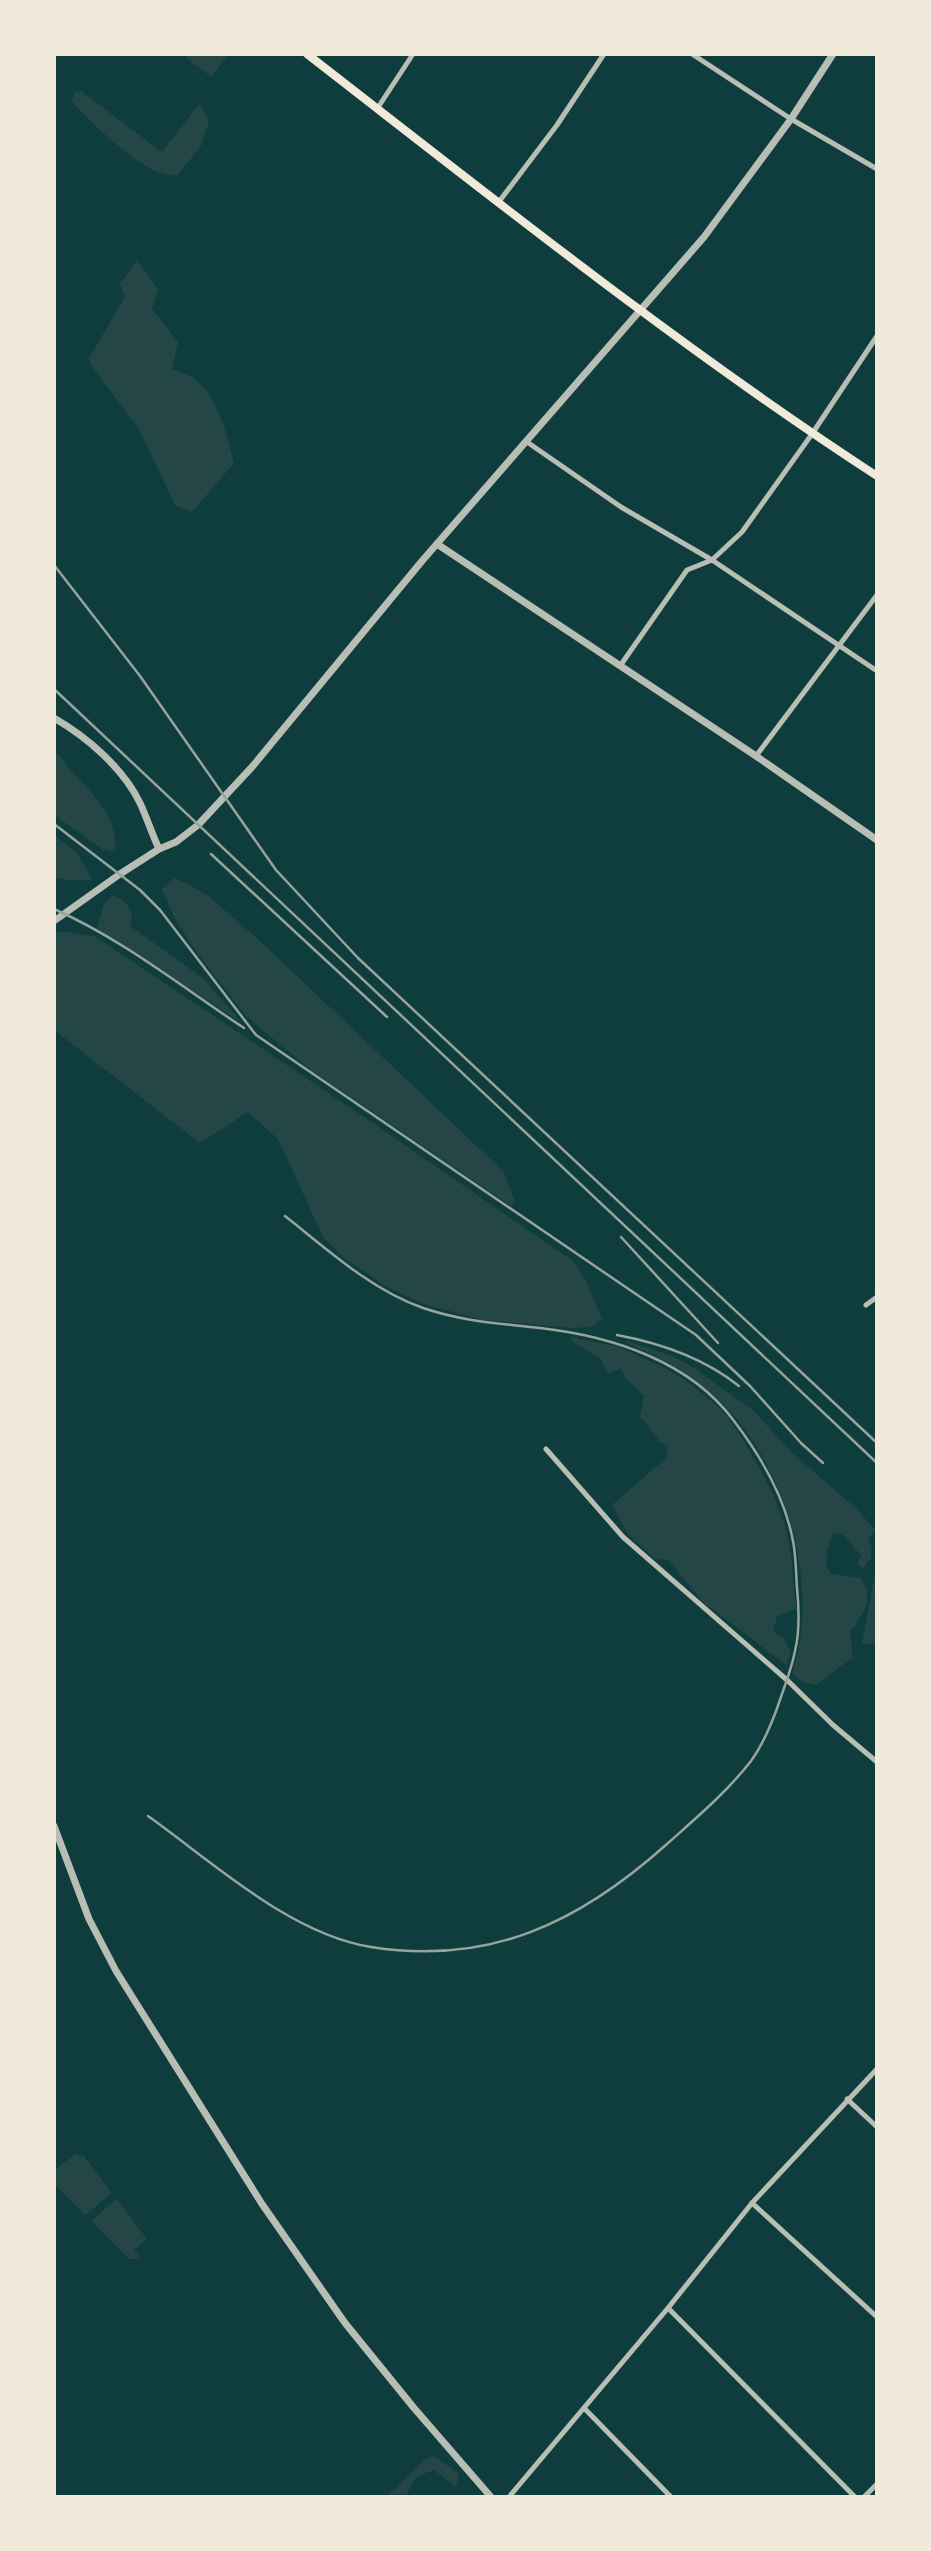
<svg xmlns="http://www.w3.org/2000/svg" width="931" height="2551" font-family="Lora,serif">
	<style>
		.green { fill: #244646 }
		.lines { fill: none; stroke-linecap: round; stroke-linejoin: round }
		.minor { stroke: #b8beb3; stroke-width: 5 }
		.tertiary { stroke: #b8beb3; stroke-width: 7 }
		.secondary { stroke: #f1e9da; stroke-width: 8 }
		.rail { stroke: #97a49c; stroke-width: 2.5 }
	</style>
	<rect width="100%" height="100%" fill="#0f3d3e"/>
	<!-- green -->
	<g class="green">
		<path d="M189,54H228L212,77L186,58Z"/>
		<path d="M81,91L162,152L198,105L202,107L209,121L201,146L177,176C172,175 166,175 161,173C137,166 88,121 72,101L74,93Z"/>
		<path d="M137,260L158,289L152,309L178,342L172,369C178,372 187,374 193,378C218,395 227,435 234,463L192,512L175,505L138,427L93,368L89,358L125,297L120,284Z"/>
		<path d="M54,749C76,782 120,808 115,852L102,849L54,815Z"/>
		<path d="M54,835L78,854L92,880H69L54,877Z"/>
		<path d="M175,878L206,894L260,941L504,1172L515,1202L511,1206L311,1070L246,1016L197,953L175,919L162,889Z"/>
		<path d="M114,895L124,901L132,912L130,926L203,978L242,1023L97,928L104,903Z"/>
		<path d="M60,931L96,937L376,1125L574,1262L587,1283L602,1319L591,1327L574,1328L484,1320L423,1304L385,1286L343,1257L323,1237L278,1139L248,1112L200,1143L54,1030V934Z"/>
		<path d="M571,1337L619,1347L665,1368L685,1380L722,1410L740,1435L760,1469L773,1494L786,1529L791,1555L796,1609L777,1616L773,1632L783,1637L791,1652L786,1665L704,1603L669,1560L655,1559L628,1534L612,1505L665,1459L668,1446L660,1442L640,1416L644,1396L626,1379L621,1368L609,1374L599,1357L571,1341Z"/>
		<path d="M627,1341L672,1356L694,1368L754,1411L792,1453L857,1509L875,1530L868,1541L872,1547L871,1558L863,1569L857,1563L861,1555L843,1535L833,1533L827,1552L826,1567L832,1574L860,1578C875,1596 864,1616 850,1631L853,1657L816,1685L803,1682L792,1674C823,1582 783,1453 709,1391C685,1370 656,1355 626,1343Z"/>
		<path d="M877,1563V1643L862,1644Z"/>
		<path d="M75,2154L84,2156L112,2193L85,2215L54,2184V2171Z"/>
		<path d="M117,2199L147,2239L134,2250L141,2259H129L91,2221Z"/>
		<path d="M434,2456L459,2474L456,2487L434,2470C417,2475 412,2481 406,2497H386L425,2459Z"/>
	</g>
	<g class="lines">
		<!-- minor -->
		<g class="minor">
			<path d="M692,54L791,119L877,169"/>
			<path d="M377,109L413,54"/>
			<path d="M498,203L557,125L604,54"/>
			<path d="M527,442L621,507L712,560L877,671"/>
			<path d="M620,666L687,570L712,560L742,532L812,434L877,336"/>
			<path d="M756,756L877,595"/>
			<path d="M866,1305L877,1297"/>
			<path d="M546,1449L623,1537L787,1680L833,1725L877,1762"/>
			<path d="M847,2099L877,2127"/>
			<path d="M752,2203L877,2317"/>
			<path d="M668,2308L855,2497"/>
			<path d="M584,2408L671,2497"/>
			<path d="M509,2497L668,2308L752,2203L877,2069"/>
			<path d="M864,2497L877,2484"/>
		</g>
		<!-- tertiary -->
		<g class="tertiary">
			<path d="M437,544L756,756L877,840"/>
			<path d="M54,718C87,737 123,768 140,803C147,818 152,834 159,849"/>
			<path d="M54,921L120,874L159,849L176,842L198,825L252,767L422,561L704,237L791,119L833,54"/>
			<path d="M54,1826L89,1919L116,1971L262,2204L345,2323L414,2408L491,2497"/>
		</g>
		<!-- secondary -->
		<path class="secondary" d="M307,54C494,199 679,347 877,476"/>
		<!-- rail -->
		<g class="rail">
			<path d="M54,565L140,676L276,870L358,958L877,1443"/>
			<path d="M54,689L877,1463"/>
			<path d="M54,824L140,890L160,910L256,1035L696,1335L750,1386L801,1443L823,1463"/>
			<path d="M211,854L387,1017"/>
			<path d="M54,909C122,939 182,987 244,1028"/>
			<path d="M621,1237L718,1343"/>
			<path d="M617,1335C660,1343 705,1359 739,1386"/>
			<path d="M148,1816C214,1863 290,1934 371,1947C490,1966 580,1922 667,1844C696,1818 727,1792 751,1761C764,1743 774,1718 781,1697C786,1682 792,1667 795,1651C800,1631 799,1608 797,1588C796,1573 796,1556 793,1541C785,1498 760,1455 734,1421C690,1361 611,1336 540,1328C497,1323 465,1322 423,1308C371,1290 327,1249 285,1216"/>
		</g>
	</g>
	<!-- border -->
	<rect width="931" height="2551" fill="none" stroke="#f1e9da" stroke-width="112"/>
</svg>
